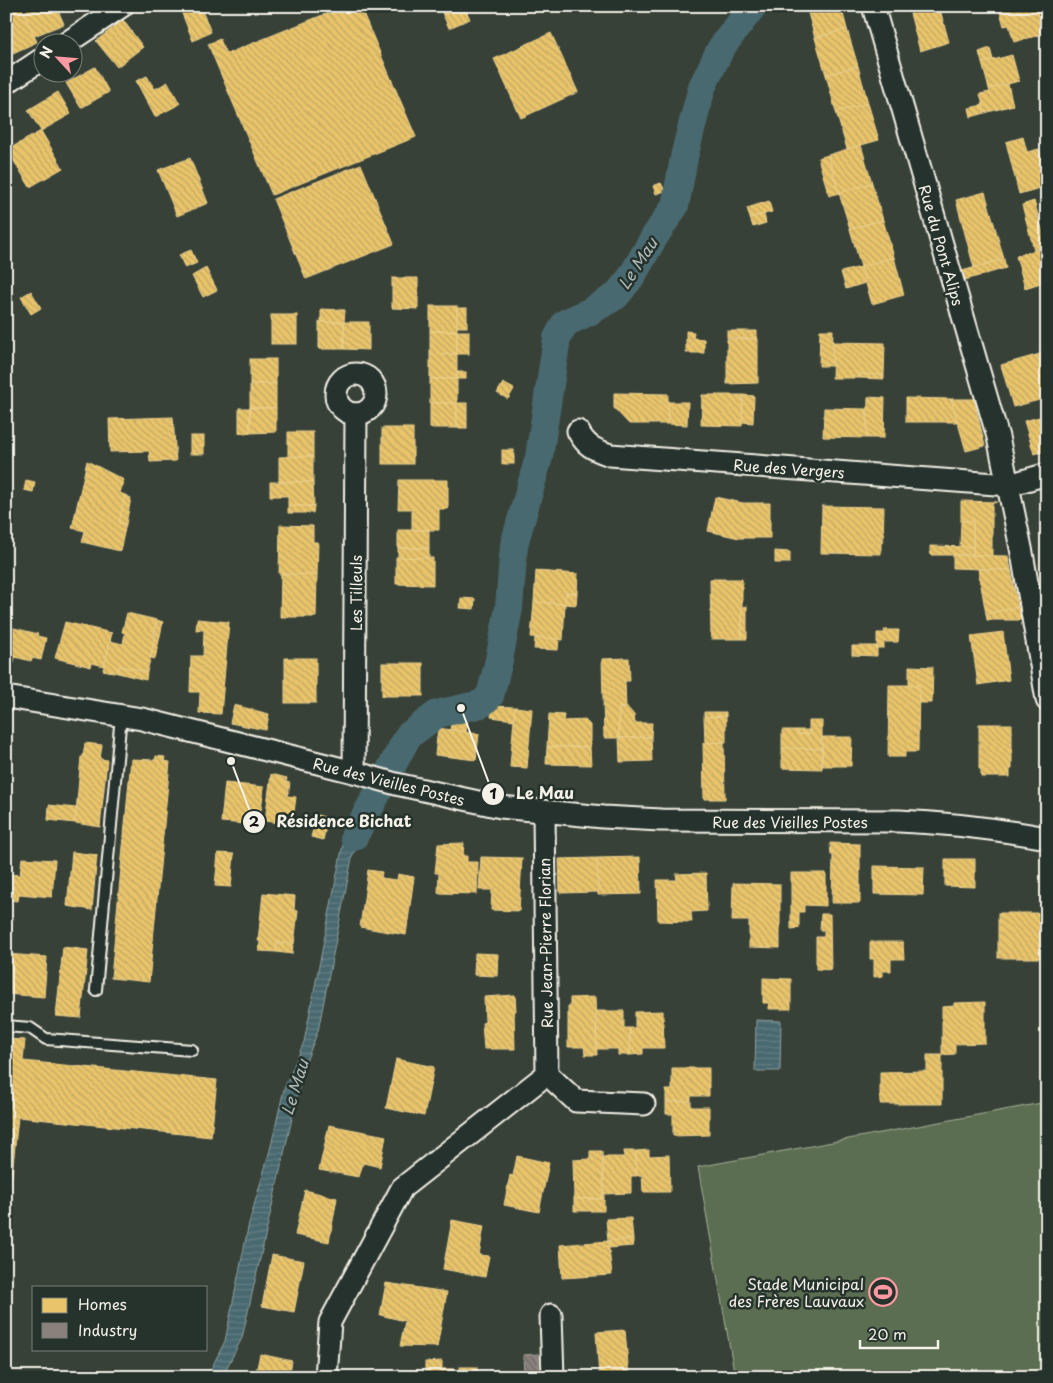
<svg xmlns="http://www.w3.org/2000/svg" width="1053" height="1383" font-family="'Playpen Sans',sans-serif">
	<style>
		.garden { fill: #5b6e51; stroke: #a8b09c }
		.water { fill: url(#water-rules); stroke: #8d9fa0 }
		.homes { fill: url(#homes-back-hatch); stroke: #ecd290 }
		.industry { fill: url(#industry-back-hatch); stroke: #aaa39c }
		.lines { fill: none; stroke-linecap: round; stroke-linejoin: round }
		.canal { stroke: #496970; stroke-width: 28 }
		.service-casing { stroke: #f4f1e8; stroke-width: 14 }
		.minor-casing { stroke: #f4f1e8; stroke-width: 25 }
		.service { stroke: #26332d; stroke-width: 10 }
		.minor { stroke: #26332d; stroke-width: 21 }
		.labels { text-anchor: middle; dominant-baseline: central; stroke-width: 5; stroke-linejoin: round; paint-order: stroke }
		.street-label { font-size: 15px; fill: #f4f1e8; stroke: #26332d }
		.poi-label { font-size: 15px; fill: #f4f1e8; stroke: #26332d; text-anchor: end }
		.water-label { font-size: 16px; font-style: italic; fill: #b0bbb8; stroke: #26332d }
		.leader { fill: none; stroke: #f4f1e8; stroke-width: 2 }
		.callout-dot { fill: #f4f1e8; stroke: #26332d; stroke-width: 2 }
		.mark-label { font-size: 15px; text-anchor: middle; font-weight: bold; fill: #111 }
		.callout-label { font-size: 16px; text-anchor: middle; font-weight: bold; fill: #f4f1e8; stroke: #26332d; stroke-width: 5; stroke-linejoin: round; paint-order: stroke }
	</style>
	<defs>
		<pattern id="water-rules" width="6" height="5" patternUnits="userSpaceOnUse" patternTransform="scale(1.25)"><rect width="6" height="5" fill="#496970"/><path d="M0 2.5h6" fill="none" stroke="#647f84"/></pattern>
		<pattern id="homes-back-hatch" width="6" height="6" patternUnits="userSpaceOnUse" patternTransform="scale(1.25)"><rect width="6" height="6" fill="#e9c46a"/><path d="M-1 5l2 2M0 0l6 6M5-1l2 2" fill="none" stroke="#c1a561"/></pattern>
		<pattern id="industry-back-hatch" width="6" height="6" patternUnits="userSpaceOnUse" patternTransform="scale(1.25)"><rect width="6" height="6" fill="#8a817c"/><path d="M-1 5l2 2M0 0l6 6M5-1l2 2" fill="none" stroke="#706a66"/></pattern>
	</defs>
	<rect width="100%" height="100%" fill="#384137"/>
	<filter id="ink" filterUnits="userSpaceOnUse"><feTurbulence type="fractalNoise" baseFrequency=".02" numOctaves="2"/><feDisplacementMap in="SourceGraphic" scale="10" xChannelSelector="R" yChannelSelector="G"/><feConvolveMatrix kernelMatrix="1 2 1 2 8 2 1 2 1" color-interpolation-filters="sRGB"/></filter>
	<g filter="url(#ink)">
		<!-- garden -->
		<path class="garden" d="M1047,1102V1377H735L698,1167Z"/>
		<!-- water -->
		<g class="water">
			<path d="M363,801L379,806L361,834L352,858L318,1031L305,1064L298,1092L242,1338L222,1377H207L225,1341L249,1223L270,1150L284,1089L304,1042L342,849L349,823Z"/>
			<path d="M756,1020L781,1021L780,1071H755Z"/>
		</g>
		<!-- homes -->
		<g class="homes">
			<path d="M19,6H21L37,42L13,53L6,39V12Z"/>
			<path d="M36,6H56L64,24L34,36L24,12Z"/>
			<path d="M179,6H200L211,32L193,41Z"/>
			<path d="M345,6H360L416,137L272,195L208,44L220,39L226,54Z"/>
			<path d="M440,6H463L443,15Z"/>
			<path d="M464,6L470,19L449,28L443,15Z"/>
			<path d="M806,6H841L847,29L815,38Z"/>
			<path d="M908,6H939L949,42L920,51Z"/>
			<path d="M1019,6H1047V33L1014,42L1009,25L1004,26L1000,12Z"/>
			<path d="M123,20L143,47L117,67L96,41Z"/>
			<path d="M847,29L858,66L826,75L815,38Z"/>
			<path d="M551,33L578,92L521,118L494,59Z"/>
			<path d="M6,39L12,51L6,54Z"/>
			<path d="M990,48L993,60L982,63L979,52Z"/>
			<path d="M1012,55L1019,81L989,89L982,63Z"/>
			<path d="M858,66L868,103L836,112L826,75Z"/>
			<path d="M95,67L109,92L81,108L66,83Z"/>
			<path d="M147,76L155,89L168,82L180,104L155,117L136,81Z"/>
			<path d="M1008,84L1013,105L985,113L980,94L990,92L989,89Z"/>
			<path d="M58,92L71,114L41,131L28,110Z"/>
			<path d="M868,103L879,140L847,149L836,112Z"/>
			<path d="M983,105L985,113L971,117L969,108Z"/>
			<path d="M41,131L63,168L30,187L7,150Z"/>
			<path d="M1023,137L1027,152L1039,149L1047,179V186L1019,194L1006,142Z"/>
			<path d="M861,145L872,183L839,193L828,155Z"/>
			<path d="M828,155L839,193L829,196L818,158Z"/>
			<path d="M190,158L208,203L177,216L158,170Z"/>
			<path d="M361,164L394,244L306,279L273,199Z"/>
			<path d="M661,183L665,191L656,194L653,186Z"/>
			<path d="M872,183L883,220L850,229L839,193Z"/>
			<path d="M985,192L1004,259L974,268L956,200Z"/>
			<path d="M769,201L772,212L750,218L747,208Z"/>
			<path d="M1034,201L1047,246L1034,250L1022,205Z"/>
			<path d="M764,214L766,223L753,227L750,218Z"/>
			<path d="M883,220L894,257L861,267L850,229Z"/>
			<path d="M1047,247V281L1025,288L1016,256Z"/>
			<path d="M191,250L197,263L185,268L179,255Z"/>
			<path d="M894,257L904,295L872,304L861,267Z"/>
			<path d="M1004,259L1006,268L965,280L962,271Z"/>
			<path d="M861,267L865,283L846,289L841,272Z"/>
			<path d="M206,268L217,290L203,297L192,276Z"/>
			<path d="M392,278H418V309L392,308Z"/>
			<path d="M31,291L41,308L31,314L21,297Z"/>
			<rect x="430" y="306" width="27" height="25"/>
			<rect x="457" y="308" width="10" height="19"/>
			<path d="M321,309L345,310L344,322H321Z"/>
			<rect x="271" y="315" width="26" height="29"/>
			<rect x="319" y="322" width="25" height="27"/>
			<path d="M344,322H369V350L344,349Z"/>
			<path d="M820,330H833L832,366H819Z"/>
			<path d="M430,331H457V354L430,355Z"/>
			<rect x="457" y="331" width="12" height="23"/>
			<path d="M686,331L694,332L693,338L704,339V353H686Z"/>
			<path d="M727,331H757V339L727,338Z"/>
			<path d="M727,339H758V383L727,384Z"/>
			<path d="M833,342L885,343L884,375L859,374V378H832Z"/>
			<path d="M1047,352V398L1013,407L1001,365Z"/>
			<path d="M457,354V379H430V355Z"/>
			<rect x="250" y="359" width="26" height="25"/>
			<rect x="457" y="372" width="9" height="7"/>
			<path d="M859,374L884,375V379L859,378Z"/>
			<rect x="430" y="379" width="27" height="24"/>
			<path d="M503,383L514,389L508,399L497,393Z"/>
			<rect x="250" y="384" width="26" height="24"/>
			<path d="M614,393L668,394V424H629L614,408Z"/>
			<path d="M702,395H743L742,426L701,425Z"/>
			<path d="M743,395L754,396L753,423L742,422Z"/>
			<path d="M868,397L885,398L884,438H867Z"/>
			<path d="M906,398L951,399L958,422H906Z"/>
			<path d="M951,399H974L985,446L966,451Z"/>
			<path d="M668,402H688L687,425L668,424Z"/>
			<rect x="430" y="403" width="27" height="25"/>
			<rect x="457" y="403" width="10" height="25"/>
			<rect x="239" y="408" width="11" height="25"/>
			<path d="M250,408H276V432L250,433Z"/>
			<path d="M824,408L867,409V438L823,437Z"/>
			<path d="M1047,415V451L1034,454L1024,421Z"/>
			<path d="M173,417L176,461L150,462L149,451L110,452L109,419Z"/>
			<rect x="382" y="428" width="31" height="36"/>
			<path d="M288,432H313V456L288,457Z"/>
			<rect x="190" y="436" width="14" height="18"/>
			<rect x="502" y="450" width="12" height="14"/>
			<path d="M313,456V482H279V457Z"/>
			<path d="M87,461L124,480L120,493L125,495L119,523L126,524L120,551L82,542L85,531L72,528Z"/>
			<path d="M26,480L35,482L33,492L24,490Z"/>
			<path d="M399,480H448V509H439V530H412V509H398Z"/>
			<path d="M270,482H313L314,506H288V496H270Z"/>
			<path d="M125,495L131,498L126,524L119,523Z"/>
			<path d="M715,497L743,503H770V538H739L708,531Z"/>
			<path d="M961,501L997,502L992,503V556L973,555V521H961Z"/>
			<path d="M288,506H314L313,513H288Z"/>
			<path d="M822,506L884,507L883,543H881V554L821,553Z"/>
			<path d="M961,521H973V547H960Z"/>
			<path d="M280,525L313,526V542H318L317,575L279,574Z"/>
			<rect x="398" y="530" width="31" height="18"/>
			<path d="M930,546L973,547V555H930Z"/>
			<rect x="398" y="548" width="31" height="10"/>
			<path d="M775,551L790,552V563H775Z"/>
			<path d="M953,555L1008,556L1011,570L953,568Z"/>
			<path d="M396,557L433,558V585L396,584Z"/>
			<path d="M978,569L1011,570L1018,607L986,614Z"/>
			<path d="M536,571L578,574L577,593H566L565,604L534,602Z"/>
			<path d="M281,574L317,575L316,617H280Z"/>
			<path d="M710,579H742V639H711Z"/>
			<path d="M566,593H577L576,605L565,604Z"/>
			<path d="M461,598L475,599L474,609L460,608Z"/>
			<path d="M534,602L565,604L563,640L531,637Z"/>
			<path d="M747,606V639H742V607Z"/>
			<path d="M1018,607L1021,620H987L986,614Z"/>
			<path d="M127,613L157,620L153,638L155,639L147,672L119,666L118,673L103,670L110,641L123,644L125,633L122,632Z"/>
			<path d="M197,619L229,622L221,714L199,713L200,692H190L191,656H203L204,630H196Z"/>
			<path d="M157,620L163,622L155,659L151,658Z"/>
			<path d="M65,622L112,633L104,666L92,663L91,667L55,658Z"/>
			<path d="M6,626L38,634L37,636L46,638L41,660L32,658L31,661L15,657L14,663L6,661Z"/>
			<path d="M884,630H899L898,642H884V648H877V633H885Z"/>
			<path d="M1003,632L1009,680L978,685L971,636Z"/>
			<path d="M535,638L559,639L558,650L534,649Z"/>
			<path d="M852,646H877V656L852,655Z"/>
			<rect x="285" y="658" width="31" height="45"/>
			<path d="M629,658L630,681H625L626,708H619V738H604L602,659Z"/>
			<rect x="382" y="663" width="41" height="33"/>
			<path d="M119,666L147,672L146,680L118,673Z"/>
			<path d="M909,666L933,667L932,703H919V685H909Z"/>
			<path d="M889,685H919L918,752H905V757H888Z"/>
			<path d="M234,705L269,714L266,730L230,723Z"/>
			<path d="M492,706L515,707L514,720L491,717Z"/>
			<path d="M515,707L532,709L527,768L510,767Z"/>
			<path d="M619,708H628L634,715L635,723H652L651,737L619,738Z"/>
			<path d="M704,712H726V716L704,717Z"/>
			<path d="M549,714L564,715L563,721L585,720L590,725V747H547Z"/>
			<path d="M452,716L468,718L466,732L450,730Z"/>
			<path d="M726,716V742L705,743L704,717Z"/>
			<path d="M809,721H822V749L782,748V730H798V734H809Z"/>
			<path d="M979,724H1012V769H1010V777H981V769H979Z"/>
			<path d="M438,728L479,734L476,760L435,755Z"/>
			<rect x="798" y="730" width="11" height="4"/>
			<path d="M651,737L652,761L620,762L619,738Z"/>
			<path d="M822,737H852L851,766H822Z"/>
			<path d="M724,742L725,799H704L703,743Z"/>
			<path d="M85,743L102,745L100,759L107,760L100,827L75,823L81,757H83Z"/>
			<path d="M547,747H590L591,765L546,764Z"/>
			<path d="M782,748L822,749V769L782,768Z"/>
			<path d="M156,756L165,757L164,761L170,762L149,982L111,978L131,759L155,760Z"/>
			<path d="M271,774L287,778L286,782L290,783L288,796L296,797L294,812H286L285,824L265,821Z"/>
			<path d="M225,783L264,787L259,825L221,822Z"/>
			<path d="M49,805L76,808L75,823L48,820Z"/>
			<path d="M317,815L328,818L323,840L311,837Z"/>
			<path d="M464,843L463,856H467V862H478L477,894L438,893L439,873H435L438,844Z"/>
			<path d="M830,843L860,844V903H832L833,855H831Z"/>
			<path d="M72,852L97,855L92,910L67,906Z"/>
			<path d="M218,853L234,854L231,887L215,886Z"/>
			<path d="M481,857L522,858L519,911L491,910L492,890H479Z"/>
			<path d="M640,857L641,894L598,895L597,858Z"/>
			<path d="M22,858L55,860L52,897L19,894L18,901L6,900L8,874L20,875Z"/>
			<path d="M597,858L598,892L560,893L559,859Z"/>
			<path d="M945,859H975V887L945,886Z"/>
			<path d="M874,866L924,867L923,895L874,894Z"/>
			<path d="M368,870L382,872L381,878L397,880L398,874L414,877L406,935L360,927Z"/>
			<path d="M706,873L707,911L691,912L692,922L658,921L657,880H677L676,874Z"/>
			<path d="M791,873H826V906L804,905V912H799V928L791,929Z"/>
			<path d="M733,883L780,884V948L749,947V921H732Z"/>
			<path d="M263,893L295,896L294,910L298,911L294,944L277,943L276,952L259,951L260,941H258Z"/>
			<rect x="998" y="913" width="42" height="45"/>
			<path d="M821,914H830L831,970L816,969V937H824V930H820Z"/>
			<path d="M870,942H903L904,959H891V971H883V976L874,977V959H870Z"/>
			<path d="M277,943L293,944L292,954L276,952Z"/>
			<path d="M63,947L88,950L81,1018L56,1016Z"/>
			<path d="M475,953L498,954L497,976L474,975Z"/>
			<path d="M6,954L47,957L44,997L6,994Z"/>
			<path d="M763,978L791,979V1009H769V1003H763Z"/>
			<path d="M515,995L516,1011H514L515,1049H484L482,1023L485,1022L484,997Z"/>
			<path d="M595,997L597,1055H585L584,1047H568V1007H570V998Z"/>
			<path d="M985,1002V1043L955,1044V1054L942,1055V1007L954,1006V1003Z"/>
			<path d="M596,1011H624V1028H630V1055H618V1049H597Z"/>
			<path d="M663,1011L664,1048H643V1054L630,1055V1028H635V1012Z"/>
			<path d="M6,1039L25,1040L23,1061L217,1080L211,1137L18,1117L6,1232Z"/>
			<path d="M927,1055H942V1104H880V1072L927,1071Z"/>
			<path d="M396,1059L434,1067L424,1116L386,1108Z"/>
			<path d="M672,1068H709V1096H691V1101L666,1102V1090H672Z"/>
			<path d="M691,1101V1107H709V1135L673,1136V1114H666V1102Z"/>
			<path d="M329,1125L386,1136L380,1167L363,1163L359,1177L319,1170Z"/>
			<path d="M649,1150V1156L669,1155L670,1192H643L642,1175L636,1176V1151Z"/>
			<path d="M590,1151H602L604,1194H602V1199H574L573,1160L590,1159Z"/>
			<path d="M624,1151H636V1176H631V1193L604,1194L603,1157H624Z"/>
			<path d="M517,1156L549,1163L539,1212L504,1205L510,1175L513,1176Z"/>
			<path d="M305,1190L337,1198L329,1242L295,1235Z"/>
			<path d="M602,1194H604V1211H574V1199H602Z"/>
			<path d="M631,1218L633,1239L608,1241L606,1219Z"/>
			<path d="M452,1220L484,1226L479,1255L489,1256L485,1277L443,1269Z"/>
			<path d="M633,1239V1246L609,1248L608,1241Z"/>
			<path d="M608,1241L612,1275L562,1278L560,1245Z"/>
			<path d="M272,1255L304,1261L294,1312L262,1306Z"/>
			<path d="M386,1283L447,1292L437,1347L400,1346L405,1321L380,1315Z"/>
			<path d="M625,1330L629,1377H599L596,1332Z"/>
			<path d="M260,1354L292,1361L289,1377H255Z"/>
			<path d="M442,1361V1369H455V1377H425V1362Z"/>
			<rect x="460" y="1367" width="17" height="10"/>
			<rect x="363" y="1375" width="44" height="2"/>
		</g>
		<!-- industry -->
		<path class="industry" d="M539,1354V1377H524L523,1355Z"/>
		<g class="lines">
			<!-- canal -->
			<path class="canal" d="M354,837L408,736L437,714L481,704L490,696L499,660L509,608L514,545L539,457L557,338L565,323L589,312L616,296L632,276L653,239L675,206L685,153L702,87L721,48L753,6"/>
			<defs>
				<g id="service">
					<path d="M96,990L121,715"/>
					<path d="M6,1026L30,1028L46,1039L192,1050"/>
				</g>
				<g id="minor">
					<path d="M873,6L998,437L1022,553L1047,700"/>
					<path d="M68,42L122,6"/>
					<path d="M6,83L42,59"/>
					<circle cx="356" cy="394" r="20"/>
					<path d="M578,431C586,446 593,449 610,455L1009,485L1047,474"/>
					<path d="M6,697L142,719L354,772L396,784L501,807L603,817L661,820L899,821C949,823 997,829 1047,838"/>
					<path d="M354,772L356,414"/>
					<path d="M547,1074L576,1101L644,1104"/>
					<path d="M551,1315L553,1377"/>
					<path d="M326,1377L330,1322L402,1188L547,1074L544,812"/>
				</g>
			</defs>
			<!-- service casing -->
			<use href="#service" class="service-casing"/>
			<!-- minor casing -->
			<use href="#minor" class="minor-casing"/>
			<!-- service -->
			<use href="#service" class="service"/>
			<!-- minor -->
			<use href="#minor" class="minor"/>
		</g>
	</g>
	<!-- icons -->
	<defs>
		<symbol id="stadium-ring" viewBox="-11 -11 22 22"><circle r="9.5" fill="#26332d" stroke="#ff9aa2" stroke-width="1.5"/><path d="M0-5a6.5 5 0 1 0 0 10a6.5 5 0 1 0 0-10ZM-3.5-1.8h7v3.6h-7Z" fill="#ff9aa2"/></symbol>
	</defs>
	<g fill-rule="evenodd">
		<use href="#stadium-ring" x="867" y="1276" width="32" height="32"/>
	</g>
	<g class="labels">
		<!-- street labels -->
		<g class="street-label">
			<text transform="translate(942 245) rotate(74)">Rue du Pont Alips</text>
			<text transform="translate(789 468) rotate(4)">Rue des Vergers</text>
			<text transform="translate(355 593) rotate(-90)">Les Tilleuls</text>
			<text transform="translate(389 781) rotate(14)">Rue des Vieilles Postes</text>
			<text x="790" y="821">Rue des Vieilles Postes</text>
			<text transform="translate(545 943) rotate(-91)">Rue Jean-Pierre Florian</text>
		</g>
		<!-- poi labels -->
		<g class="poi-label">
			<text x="864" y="1283">Stade Municipal<tspan x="864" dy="17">des Frères Lauvaux</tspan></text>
		</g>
		<!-- water labels -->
		<g class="water-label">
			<text transform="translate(637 263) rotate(-57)">Le Mau</text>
			<text transform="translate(294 1087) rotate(-73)">Le Mau</text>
		</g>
	</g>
	<!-- callouts -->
	<path class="leader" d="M461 708L493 794M231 761L254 822"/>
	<g class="callout-dot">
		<circle cx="461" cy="708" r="5"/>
		<circle cx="231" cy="761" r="5"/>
		<circle cx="493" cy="794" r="12"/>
		<circle cx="254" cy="822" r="12"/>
	</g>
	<g class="mark-label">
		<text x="493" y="799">1</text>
		<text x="254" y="827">2</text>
	</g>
	<g class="callout-label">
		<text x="545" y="799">Le Mau</text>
		<text x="344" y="827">Résidence Bichat</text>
	</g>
	<!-- margin -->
	<rect width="1053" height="1383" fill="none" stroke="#26332d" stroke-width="25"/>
	<rect x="12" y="12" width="1028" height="1358" fill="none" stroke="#f4f1e8" stroke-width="2" filter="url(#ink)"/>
	<!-- legend -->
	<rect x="32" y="1286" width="175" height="65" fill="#26332d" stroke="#787f78"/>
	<rect x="42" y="1298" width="25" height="15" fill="#e9c46a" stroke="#787f78"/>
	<text x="78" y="1310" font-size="15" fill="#f4f1e8">Homes</text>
	<rect x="42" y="1323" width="25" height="15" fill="#8a817c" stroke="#787f78"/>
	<text x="78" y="1336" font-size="15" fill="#f4f1e8">Industry</text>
	<!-- north arrow -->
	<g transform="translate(58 58) rotate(296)"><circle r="24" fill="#26332d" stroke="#787f78"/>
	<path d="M0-4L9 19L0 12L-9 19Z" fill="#ff9aa2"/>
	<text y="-8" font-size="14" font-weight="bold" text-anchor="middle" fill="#f4f1e8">N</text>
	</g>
	<!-- scale -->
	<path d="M860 1340v8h78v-8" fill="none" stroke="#f4f1e8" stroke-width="2.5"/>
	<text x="868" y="1340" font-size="15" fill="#f4f1e8" stroke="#26332d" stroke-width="4" paint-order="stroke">20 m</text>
</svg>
